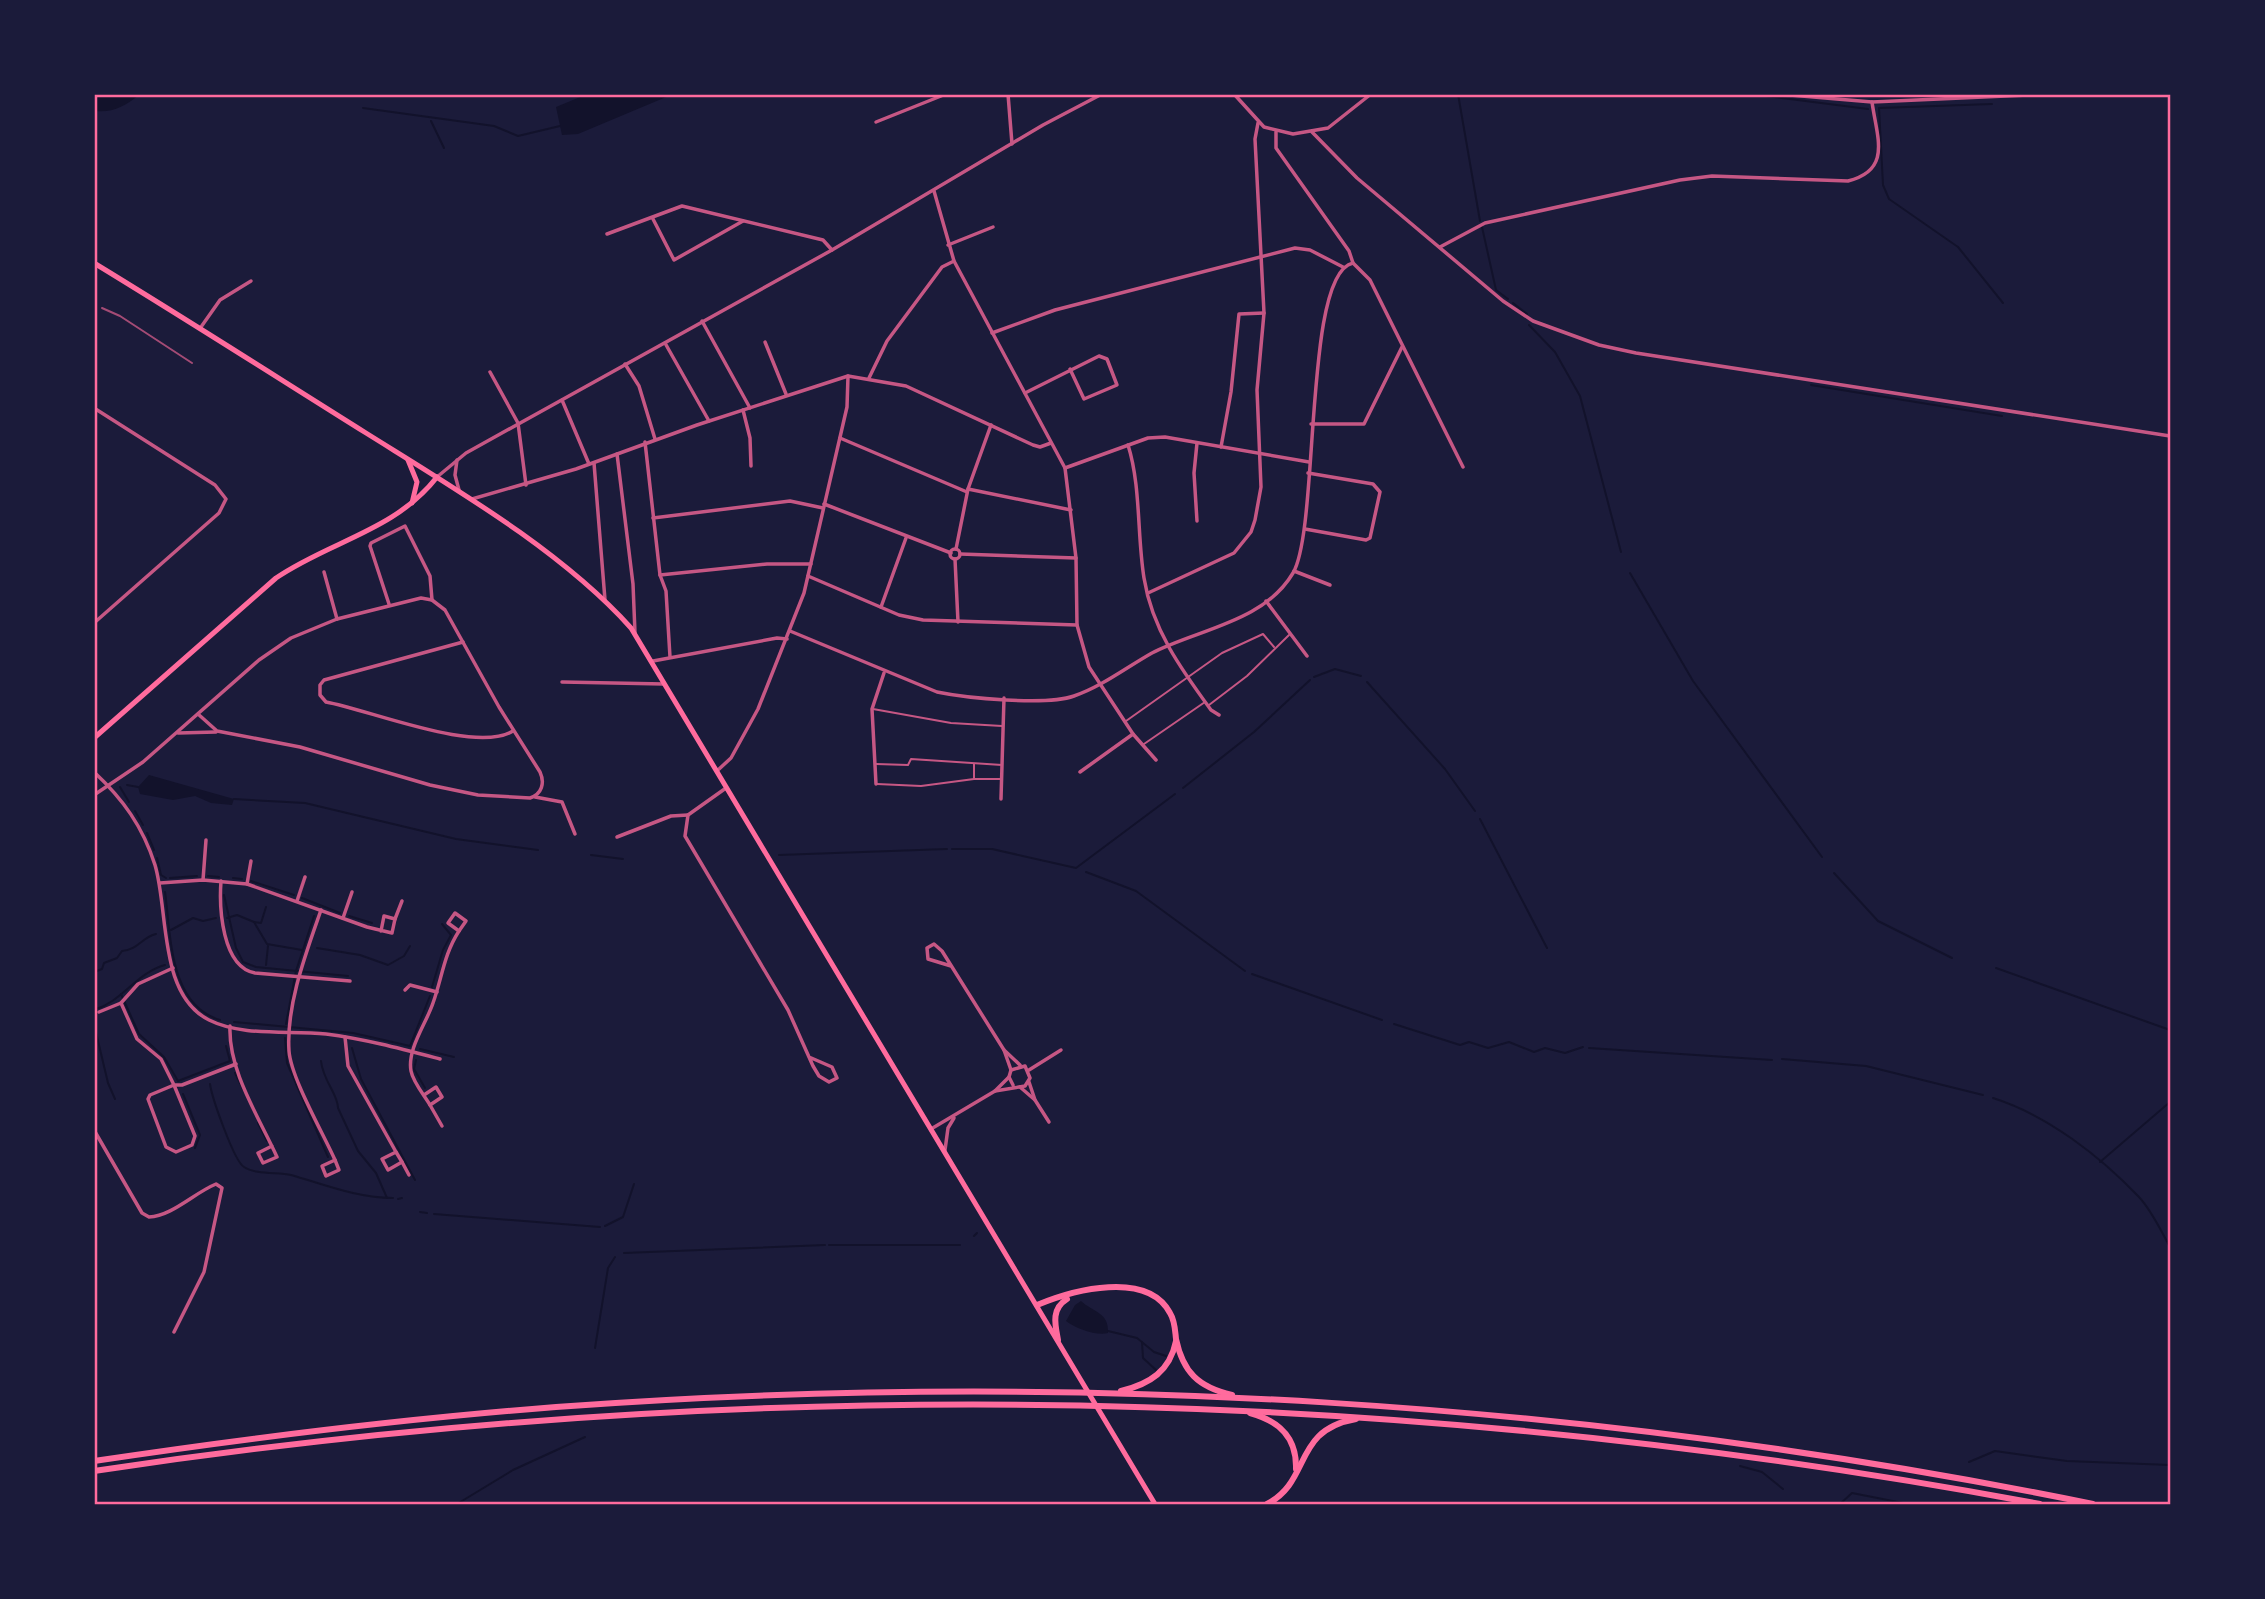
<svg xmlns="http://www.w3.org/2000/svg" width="2265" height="1599" font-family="Mulish,sans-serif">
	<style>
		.water { fill: #12122b }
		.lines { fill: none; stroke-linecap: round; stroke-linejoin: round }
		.stream { stroke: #12122b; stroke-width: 2 }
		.service { stroke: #c65784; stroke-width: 2 }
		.minor { stroke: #c65784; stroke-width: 3.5 }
		.secondary { stroke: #ff6b9d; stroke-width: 5 }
		.motorway { stroke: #ff6b9d; stroke-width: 6 }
		.rail { stroke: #a44b75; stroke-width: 2 }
		.neatline { fill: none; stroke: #ff6b9d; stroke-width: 2.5 }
	</style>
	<rect width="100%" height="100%" fill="#1b1b3a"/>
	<!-- water -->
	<g class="water">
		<path d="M94,95L95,94L139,95C125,106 113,113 95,111Z"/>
		<path d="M585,95V94L671,95L578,134L562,135L556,107Z"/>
		<path d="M149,775L234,799L232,805L211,803L195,796L173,800L140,794L138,787Z"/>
		<path d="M1081,1301C1094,1313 1109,1312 1108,1333C1097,1336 1076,1329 1066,1321L1075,1305Z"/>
	</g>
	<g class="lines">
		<!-- stream -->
		<g class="stream">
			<path d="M1458,94L1480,221"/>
			<path d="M1750,94L1868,109"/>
			<path d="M1992,104L1879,108L1883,185L1889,199L1958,247L2003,303"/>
			<path d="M363,108L494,126L518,136L560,126"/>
			<path d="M431,121L444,148"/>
			<path d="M1482,227L1496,290L1508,299"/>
			<path d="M1513,303L1527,314"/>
			<path d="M1529,325L1555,352L1580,396L1621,552"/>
			<path d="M1811,385L2002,416"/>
			<path d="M1630,573L1693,681L1822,857"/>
			<path d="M1314,677L1335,669L1361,676"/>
			<path d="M1367,682L1445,769L1475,811"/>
			<path d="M127,785L138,787"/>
			<path d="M120,787L129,802"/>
			<path d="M1183,788L1254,732L1310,680"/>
			<path d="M234,799L305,803L456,839L538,850"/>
			<path d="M135,811L143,825"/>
			<path d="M1480,819L1547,948"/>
			<path d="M147,833L154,850"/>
			<path d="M952,849H992L1076,868L1175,794"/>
			<path d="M591,855L623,859"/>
			<path d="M779,855L947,849"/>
			<path d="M157,858L161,875L166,878"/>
			<path d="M1086,872L1136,891L1245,971"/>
			<path d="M1834,873L1878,921L1952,958"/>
			<path d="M208,876L219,877"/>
			<path d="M170,878L197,876"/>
			<path d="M233,878L242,879"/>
			<path d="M251,881L294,895"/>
			<path d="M165,892C171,935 169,1005 220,1020"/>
			<path d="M224,895L236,948L243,962L256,967L348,976"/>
			<path d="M302,898L340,913"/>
			<path d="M349,916L372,923"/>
			<path d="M227,918L237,915L254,922L267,944L302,950"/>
			<path d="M254,922L261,923L266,907"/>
			<path d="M171,930L193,918L203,921L216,918"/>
			<path d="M317,948L360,955L388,965L404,956L410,946"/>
			<path d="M266,965L268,946"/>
			<path d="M1996,968L2170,1030"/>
			<path d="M94,972L102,969L104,963L117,958L122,951C138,950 142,937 156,934"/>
			<path d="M1252,974L1382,1020"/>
			<path d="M432,987L443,950L451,935L442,924"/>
			<path d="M121,994L139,1034L164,1057L178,1081L230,1061L226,1046"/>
			<path d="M94,1010C123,1001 136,973 165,965"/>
			<path d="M234,1022L353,1033L410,1046L430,996"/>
			<path d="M94,1024L108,1083L115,1099"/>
			<path d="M286,1024L296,971L314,916"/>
			<path d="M1394,1024L1460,1045L1469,1042L1488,1048L1509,1042L1534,1052L1545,1048L1565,1053L1583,1047"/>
			<path d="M285,1038L287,1063L328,1157"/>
			<path d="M352,1048L361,1079L415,1180"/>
			<path d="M1589,1048L1772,1060"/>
			<path d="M420,1049L454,1057"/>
			<path d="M1782,1059L1866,1066L1983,1095"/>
			<path d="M416,1060L414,1069L425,1088"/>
			<path d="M321,1061C323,1081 338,1094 338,1108L358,1151L376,1173L387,1198"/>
			<path d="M235,1073L243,1089"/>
			<path d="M210,1084C212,1098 234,1161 244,1167C256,1175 278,1172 291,1175C326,1185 357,1198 393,1198"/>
			<path d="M183,1094L200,1135L195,1148"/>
			<path d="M1993,1098C2047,1115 2100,1156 2139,1197C2152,1211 2161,1231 2170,1247"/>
			<path d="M258,1123L267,1141"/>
			<path d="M2100,1162L2170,1102"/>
			<path d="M398,1199L402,1198"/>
			<path d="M420,1212L427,1213"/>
			<path d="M434,1214L600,1227"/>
			<path d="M605,1226L623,1217L634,1184"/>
			<path d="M974,1236L977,1233"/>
			<path d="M829,1245H960"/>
			<path d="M624,1253L825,1245"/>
			<path d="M1108,1331L1137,1338L1154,1352L1166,1356"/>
			<path d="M1142,1342L1143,1358L1156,1370"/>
			<path d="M595,1348L608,1268L615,1257"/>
			<path d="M1969,1462L1995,1451L2067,1461L2170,1465"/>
			<path d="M1740,1466L1762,1472L1783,1489"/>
			<path d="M457,1504L513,1470L585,1437"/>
			<path d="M1840,1504L1852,1493L1908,1504"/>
		</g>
		<!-- service -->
		<g class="service">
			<path d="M1209,705L1247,676L1289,635"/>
			<path d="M873,709L951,723L1002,726"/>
			<path d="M1126,721L1222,653L1263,634L1274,647"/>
			<path d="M1144,744L1205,702"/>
			<path d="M876,764L908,765L911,759L1002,765"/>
			<path d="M974,779V764"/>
			<path d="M877,784L921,786L974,779H1000"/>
		</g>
		<!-- minor -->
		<g class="minor">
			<path d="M1008,94L1012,144"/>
			<path d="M1234,94L1264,127L1293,134L1328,128L1371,94"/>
			<path d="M1778,94L1872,102L2052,94"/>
			<path d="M876,122L946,94"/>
			<path d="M1276,132V148L1349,251L1353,263L1370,280L1463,467"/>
			<path d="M1312,132L1357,178L1503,301L1533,321L1599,345L1636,353L2170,436"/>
			<path d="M934,191L954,261L1065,468L1076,558L1077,625L1089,667L1133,734L1156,760"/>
			<path d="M653,219L674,260L743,221"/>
			<path d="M607,234L682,206L823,240L832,250"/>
			<path d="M948,245L993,227"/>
			<path d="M1440,247L1485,223L1680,180L1712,176L1848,181C1892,170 1877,138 1872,102"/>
			<path d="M702,321L750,408"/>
			<path d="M201,327L220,300L251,281"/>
			<path d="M992,333L1055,310L1295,248L1310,250L1343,267"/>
			<path d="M765,342L786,394"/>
			<path d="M665,343L709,421"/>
			<path d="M625,364L639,386L655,439"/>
			<path d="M490,372L518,423L526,485"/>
			<path d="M869,378L887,341L942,267L954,261"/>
			<path d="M1025,393L1099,356L1107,359L1117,385L1084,399L1070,369"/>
			<path d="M562,400L589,464"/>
			<path d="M94,408L215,485L226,499L219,513L94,623"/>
			<path d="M743,410L750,438L751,466"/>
			<path d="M1311,424H1364L1402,347"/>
			<path d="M840,438L967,492"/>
			<path d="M645,442L660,575L666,591L670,657"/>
			<path d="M1197,443L1194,473L1197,521"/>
			<path d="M1128,445C1141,486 1137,535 1144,578C1152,629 1181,669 1211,710L1219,715"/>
			<path d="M1221,447L1231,392L1239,314L1264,313"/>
			<path d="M617,454L633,584L635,633"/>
			<path d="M457,460L455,475L459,490"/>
			<path d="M594,463L605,600"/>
			<path d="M1065,468L1148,438L1165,437L1309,462"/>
			<path d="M437,477L466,453L832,250L1043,125L1102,94"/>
			<path d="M968,489L1071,510"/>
			<path d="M472,499L576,469L697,425L848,376L906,386L1033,445L1040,447L1051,443"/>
			<path d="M824,504L951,553"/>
			<path d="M653,518L790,501L823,508"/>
			<path d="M1305,529L1366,540L1370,538L1380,492L1373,484L1308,473"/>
			<path d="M956,549L968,489L991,425"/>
			<circle cx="955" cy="554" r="5"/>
			<path d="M960,554L1076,558"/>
			<path d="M955,559L958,622"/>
			<path d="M1294,571L1330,585"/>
			<path d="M324,572L337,619"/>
			<path d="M660,575L767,564H811"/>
			<path d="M808,576L899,615L923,620L1077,625"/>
			<path d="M1148,593L1234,553L1251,532L1255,520L1261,487L1257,390L1264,313L1255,139L1258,123"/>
			<path d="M1266,601L1307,656"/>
			<path d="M389,604L370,546L371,543L405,526L430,576L432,600"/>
			<path d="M881,607L906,538"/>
			<path d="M790,631L937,692C966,698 1046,706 1074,696C1101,687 1127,667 1152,653C1199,629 1264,622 1293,573C1320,527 1303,273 1353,263"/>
			<path d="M463,642L324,680L320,685V695L326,702C370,710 476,754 513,731"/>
			<path d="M653,661L777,638L787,639"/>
			<path d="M562,682L664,684"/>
			<path d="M178,733L216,732"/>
			<path d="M718,770L731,758L758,709L804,593L847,407L848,376"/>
			<path d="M94,772C123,799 143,827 155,865C169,912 158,994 209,1020C243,1037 289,1030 326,1034C365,1039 402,1049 440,1059"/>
			<path d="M1080,772L1133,734"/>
			<path d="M876,784L872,709L884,673"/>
			<path d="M726,788L688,815L685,836L788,1010L813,1066L819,1076L829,1082L837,1078L832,1067L809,1057"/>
			<path d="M94,795L143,762L259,660L291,638L337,619L421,598L432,600L445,610L499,707L540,772C545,783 542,794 530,798L478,795L430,785L300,747L217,731L198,714"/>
			<path d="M535,797L562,802L575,834"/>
			<path d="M1001,799L1004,698"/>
			<path d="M617,837L671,816L688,815"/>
			<path d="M203,880L206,840"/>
			<path d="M221,881C219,908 222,967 255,973L350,981"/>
			<path d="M160,883L203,880L247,884L367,927L392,933L395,919L384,916L381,931"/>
			<path d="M247,884L251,861"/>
			<path d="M297,901L305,877"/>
			<path d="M321,910C306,953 286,1005 289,1051C291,1078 323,1133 335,1160"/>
			<path d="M455,913L466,921L459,931L448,923Z"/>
			<path d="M343,918L352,892"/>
			<path d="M395,919L402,901"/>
			<path d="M951,966L928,959L927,948L934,944L942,951L1004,1050L1020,1065"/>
			<path d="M173,968L138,984L121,1003L137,1039L161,1059L174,1085H182L236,1064"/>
			<path d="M405,990L410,985L437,992"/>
			<path d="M99,1012L121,1003"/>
			<path d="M230,1026C228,1071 259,1117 277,1157L263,1163L258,1153L272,1146"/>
			<path d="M345,1037L348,1066L396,1152"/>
			<path d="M1004,1050L1011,1070"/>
			<path d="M1029,1070L1061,1050"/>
			<path d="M1029,1082L1035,1100L1049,1122"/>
			<path d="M174,1085L195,1136L192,1145L176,1152L166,1147L148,1099L150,1095Z"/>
			<path d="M1020,1087L1035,1100"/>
			<path d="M995,1091L1025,1086L1030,1078L1025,1066L1011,1070L1009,1077L1013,1085"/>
			<path d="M424,1095L436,1087L442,1097L430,1105C424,1095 413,1082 411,1071C407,1049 426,1024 433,1003C442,978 444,954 459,931"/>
			<path d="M430,1105L442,1126"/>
			<path d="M931,1129L995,1091L1009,1077"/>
			<path d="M94,1130L142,1213L149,1217C172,1216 194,1193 216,1184L222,1188L204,1272L174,1332"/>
			<path d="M945,1150L948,1128L954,1118"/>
			<path d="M396,1152L402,1162L388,1170L382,1159Z"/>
			<path d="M335,1160L339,1170L326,1176L322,1166Z"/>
			<path d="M402,1162L409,1175"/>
		</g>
		<!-- secondary -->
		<g class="secondary">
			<path d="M94,263C186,319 275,376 366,433C454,488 562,551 631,628L1155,1504"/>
			<path d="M408,460L417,482L412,503"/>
			<path d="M94,738L276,578C330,541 395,531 437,477"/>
		</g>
		<!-- motorway -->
		<g class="motorway">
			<path d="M1037,1305C1073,1290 1147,1270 1170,1313C1175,1321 1175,1330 1176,1339C1183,1372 1198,1387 1232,1395"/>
			<path d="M1058,1340C1055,1324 1051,1309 1067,1299"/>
			<path d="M1121,1391C1150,1384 1170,1371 1176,1341"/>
			<path d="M1250,1413C1279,1421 1297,1437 1296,1469"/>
			<path d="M94,1461C248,1438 401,1419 556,1407C1069,1369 1589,1401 2093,1504"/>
			<path d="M94,1471C744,1373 1394,1383 2040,1504"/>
			<path d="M1267,1504C1312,1481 1292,1430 1356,1419"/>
		</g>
		<!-- rail -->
		<path class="rail" d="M102,308L120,316L192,363"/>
	</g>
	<!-- border -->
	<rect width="2265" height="1599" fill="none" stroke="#1b1b3a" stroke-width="192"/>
	<rect x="96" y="96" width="2073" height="1407" class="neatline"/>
</svg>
